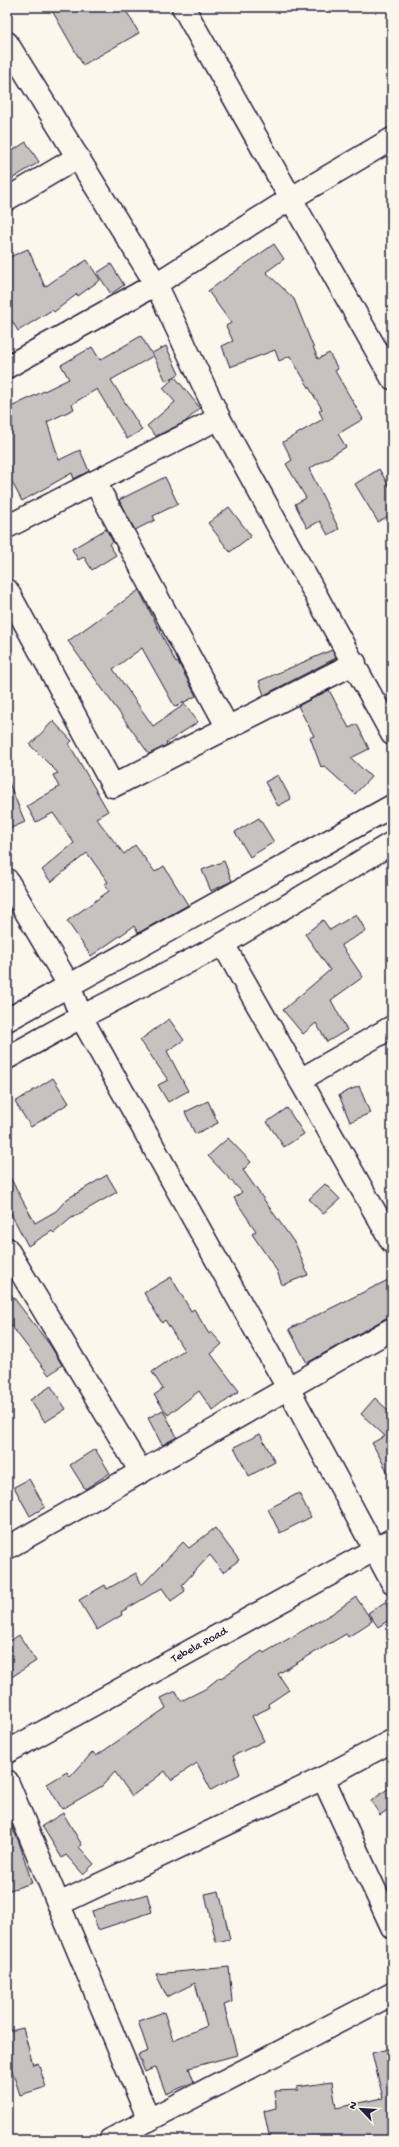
<svg xmlns="http://www.w3.org/2000/svg" width="399" height="2147" font-family="'Gochi Hand',sans-serif">
	<style>
		.building { fill: #c6c2c0; stroke: #22223b }
		.lines { fill: none; stroke-linecap: round; stroke-linejoin: round }
		.minor-casing { stroke: #22223b; stroke-width: 25 }
		.major-casing { stroke: #22223b; stroke-width: 25 }
		.minor { stroke: #fbf7ec; stroke-width: 22 }
		.major { stroke: #fbf7ec; stroke-width: 22 }
		.labels { text-anchor: middle; dominant-baseline: central; stroke-width: 4; stroke-linejoin: round; paint-order: stroke }
		.street-label { font-size: 12px; fill: #22223b; stroke: #fbf7ec }
	</style>
	<rect width="100%" height="100%" fill="#fbf7ec"/>
	<filter id="ink" filterUnits="userSpaceOnUse"><feTurbulence type="fractalNoise" baseFrequency=".025" numOctaves="2"/><feDisplacementMap in="SourceGraphic" scale="8" xChannelSelector="R" yChannelSelector="G"/><feConvolveMatrix kernelMatrix="1 2 1 2 8 2 1 2 1" color-interpolation-filters="sRGB"/></filter>
	<g filter="url(#ink)">
		<!-- building -->
		<g class="building">
			<path d="M50,7H124L139,33L83,65Z"/>
			<path d="M26,142L39,162L7,182V154Z"/>
			<path d="M274,244L284,259L266,272L294,299L318,359L329,353L338,369L335,371L363,419L338,434L346,447L309,469L339,529L328,535L320,521L307,528L295,504L306,498L286,464L292,460L283,442L323,419L319,411L322,409L290,356L279,361L275,350L230,367L222,346L233,341L226,326L231,323L208,291Z"/>
			<path d="M28,249L45,287L60,276V277L87,260L100,280L78,296L77,294L54,312L52,310L18,331L7,313V258Z"/>
			<path d="M111,264L124,285L111,294L97,273Z"/>
			<path d="M141,336L153,356L111,380L142,430L127,439L97,389L72,404L74,409L47,422L59,460L80,450L89,471L74,479L72,473L22,501L7,473V409L69,379L61,365L92,347L100,360Z"/>
			<path d="M166,346L179,374L166,381L152,353Z"/>
			<path d="M175,377L200,408L185,422L156,436L147,426L175,402L163,388Z"/>
			<path d="M379,469L392,491V514L378,522L355,484Z"/>
			<path d="M165,477L178,504L153,516L155,520L135,530L119,500Z"/>
			<path d="M229,507L251,536L230,552L208,523Z"/>
			<path d="M106,529L113,542L109,544L116,555L92,570L84,557L78,560L72,549Z"/>
			<path d="M139,590L176,663L178,662L196,696L175,707L142,648L113,669L153,726L185,704L198,722L166,743L167,745L149,754L68,641Z"/>
			<path d="M332,650L336,658L264,695L259,681Z"/>
			<path d="M329,690L349,728L357,724L369,749L351,758L371,777L355,794L324,766L321,767L310,737L314,736L298,706Z"/>
			<path d="M53,721L72,741L69,744L108,811L96,818L124,854L135,845L155,872L164,866L188,905L138,933L134,926L91,956L67,921L109,891L105,884L108,882L87,853L51,882L42,870L74,843L53,813L36,822L27,806L59,787L53,775L58,773L30,745Z"/>
			<path d="M278,775L291,799L278,806L265,782Z"/>
			<path d="M7,778L25,822L7,830Z"/>
			<path d="M259,818L274,842L250,857L235,832Z"/>
			<path d="M224,861L232,881L211,891L202,870Z"/>
			<path d="M356,914L366,931L341,945L363,977L331,1000L347,1030L327,1042L316,1023L303,1034L283,1010L330,970L305,934L323,920L330,930Z"/>
			<path d="M169,1019L184,1040L167,1051L188,1091L168,1102L158,1085L168,1080L140,1040Z"/>
			<path d="M53,1078L69,1103L31,1127L15,1102Z"/>
			<path d="M359,1086L370,1113L350,1122L339,1095Z"/>
			<path d="M208,1101L218,1123L195,1134L185,1112Z"/>
			<path d="M287,1108L304,1134L284,1147L267,1122Z"/>
			<path d="M228,1138L251,1162L243,1170L296,1245L308,1275L282,1285L277,1271L252,1234L256,1231L234,1198L242,1192L208,1156Z"/>
			<path d="M7,1172L35,1223L56,1211L67,1199L107,1175L117,1192L70,1219L54,1233L52,1231L28,1246L7,1206Z"/>
			<path d="M325,1184L340,1199L323,1214L309,1199Z"/>
			<path d="M171,1277L191,1311L194,1309L209,1334L211,1332L222,1344L211,1354L239,1391L213,1411L199,1391L168,1415L154,1395L163,1389L152,1372L184,1350L165,1320L162,1323L144,1293Z"/>
			<path d="M392,1278V1317L386,1318L307,1363L289,1329Z"/>
			<path d="M7,1289L50,1345L62,1365L49,1375L7,1320Z"/>
			<path d="M51,1386L66,1409L45,1422L30,1400Z"/>
			<path d="M375,1398L392,1414V1480L372,1443L385,1436L361,1414Z"/>
			<path d="M163,1410L177,1437L162,1445L148,1418Z"/>
			<path d="M260,1434L275,1462L249,1476L234,1447Z"/>
			<path d="M95,1449L110,1473L85,1489L70,1465Z"/>
			<path d="M29,1479L45,1507L30,1516L14,1487Z"/>
			<path d="M299,1493L311,1517L280,1533L268,1509Z"/>
			<path d="M215,1528L239,1560L223,1572L210,1555L182,1585L185,1591L171,1601L162,1588L121,1612L122,1615L97,1630L79,1600L105,1585L107,1589L136,1573L142,1585L183,1542L189,1548Z"/>
			<path d="M356,1597L372,1621L348,1637L346,1634L278,1674L289,1690L268,1704L269,1708L252,1716L264,1741L233,1756L240,1774L211,1790L197,1763L171,1780L165,1771L132,1796L115,1772L102,1786L62,1809L47,1784L67,1772L70,1777L93,1752L96,1756L166,1708L161,1698L176,1691L181,1701L205,1689L220,1677L221,1678L262,1651L264,1653L333,1613Z"/>
			<path d="M385,1602L392,1612V1618L378,1627L368,1613Z"/>
			<path d="M19,1635L36,1661L7,1680V1643Z"/>
			<path d="M392,1786V1807L380,1815L371,1801Z"/>
			<path d="M63,1813L82,1845L79,1847L94,1864L83,1874L66,1855L62,1858L42,1826Z"/>
			<path d="M7,1816L19,1842L32,1883L7,1891Z"/>
			<path d="M219,1891L230,1939L216,1942L205,1894Z"/>
			<path d="M147,1894L152,1912L98,1930L92,1911Z"/>
			<path d="M229,1967L232,2002L224,2005L237,2055L189,2068L194,2082L166,2094L156,2067L145,2072L138,2055L148,2051L138,2021L164,2012L173,2040L207,2026L195,1983L167,1997L156,1974Z"/>
			<path d="M23,2028L33,2065L38,2063L46,2087L20,2095L7,2055V2032Z"/>
			<path d="M392,2048V2140H270L264,2111L276,2108L275,2091L298,2090L297,2087L332,2082L336,2108L383,2098L372,2053Z"/>
		</g>
		<g class="lines">
			<defs>
				<g id="minor">
					<path d="M183,7L392,378"/>
					<path d="M7,43L156,284L219,418L392,734"/>
					<path d="M7,199L78,157"/>
					<path d="M7,367L156,284L290,199L392,139"/>
					<path d="M95,482L228,728"/>
					<path d="M7,527L219,418"/>
					<path d="M7,590L113,786L355,663"/>
					<path d="M7,880L69,985L81,1017L288,1388L392,1582"/>
					<path d="M223,944L392,1242"/>
					<path d="M300,1080L392,1027"/>
					<path d="M7,1249L141,1472"/>
					<path d="M7,1548L392,1329"/>
					<path d="M323,1778L392,1927"/>
					<path d="M7,1781L149,2120"/>
					<path d="M59,1904L323,1778L392,1741"/>
					<path d="M110,2140L392,1994"/>
				</g>
				<g id="major">
					<path d="M7,1020L392,806"/>
					<path d="M7,1058L81,1017L223,944L392,843"/>
					<path id="s1" d="M7,1752L392,1540"/>
				</g>
			</defs>
			<!-- minor casing -->
			<use href="#minor" class="minor-casing"/>
			<!-- major casing -->
			<use href="#major" class="major-casing"/>
			<!-- minor -->
			<use href="#minor" class="minor"/>
			<!-- major -->
			<use href="#major" class="major"/>
		</g>
	</g>
	<g class="labels">
		<!-- street labels -->
		<g class="street-label">
			<text stroke="none"><textPath href="#s1" startOffset="220">Tebela Road</textPath></text>
		</g>
	</g>
	<!-- margin -->
	<rect width="399" height="2147" fill="none" stroke="#fbf7ec" stroke-width="24"/>
	<rect x="12" y="12" width="375" height="2123" fill="none" stroke="#22223b" stroke-width="1.5" filter="url(#ink)"/>
	<!-- north arrow -->
	<g transform="translate(361 2109) rotate(295)" stroke="#fbf7ec" stroke-width="3" paint-order="stroke">
	<path d="M0-3L7 15L0 10L-7 15Z" fill="#22223b"/>
	<text y="-6" font-size="11" font-weight="bold" text-anchor="middle" fill="#22223b">N</text>
	</g>
</svg>
